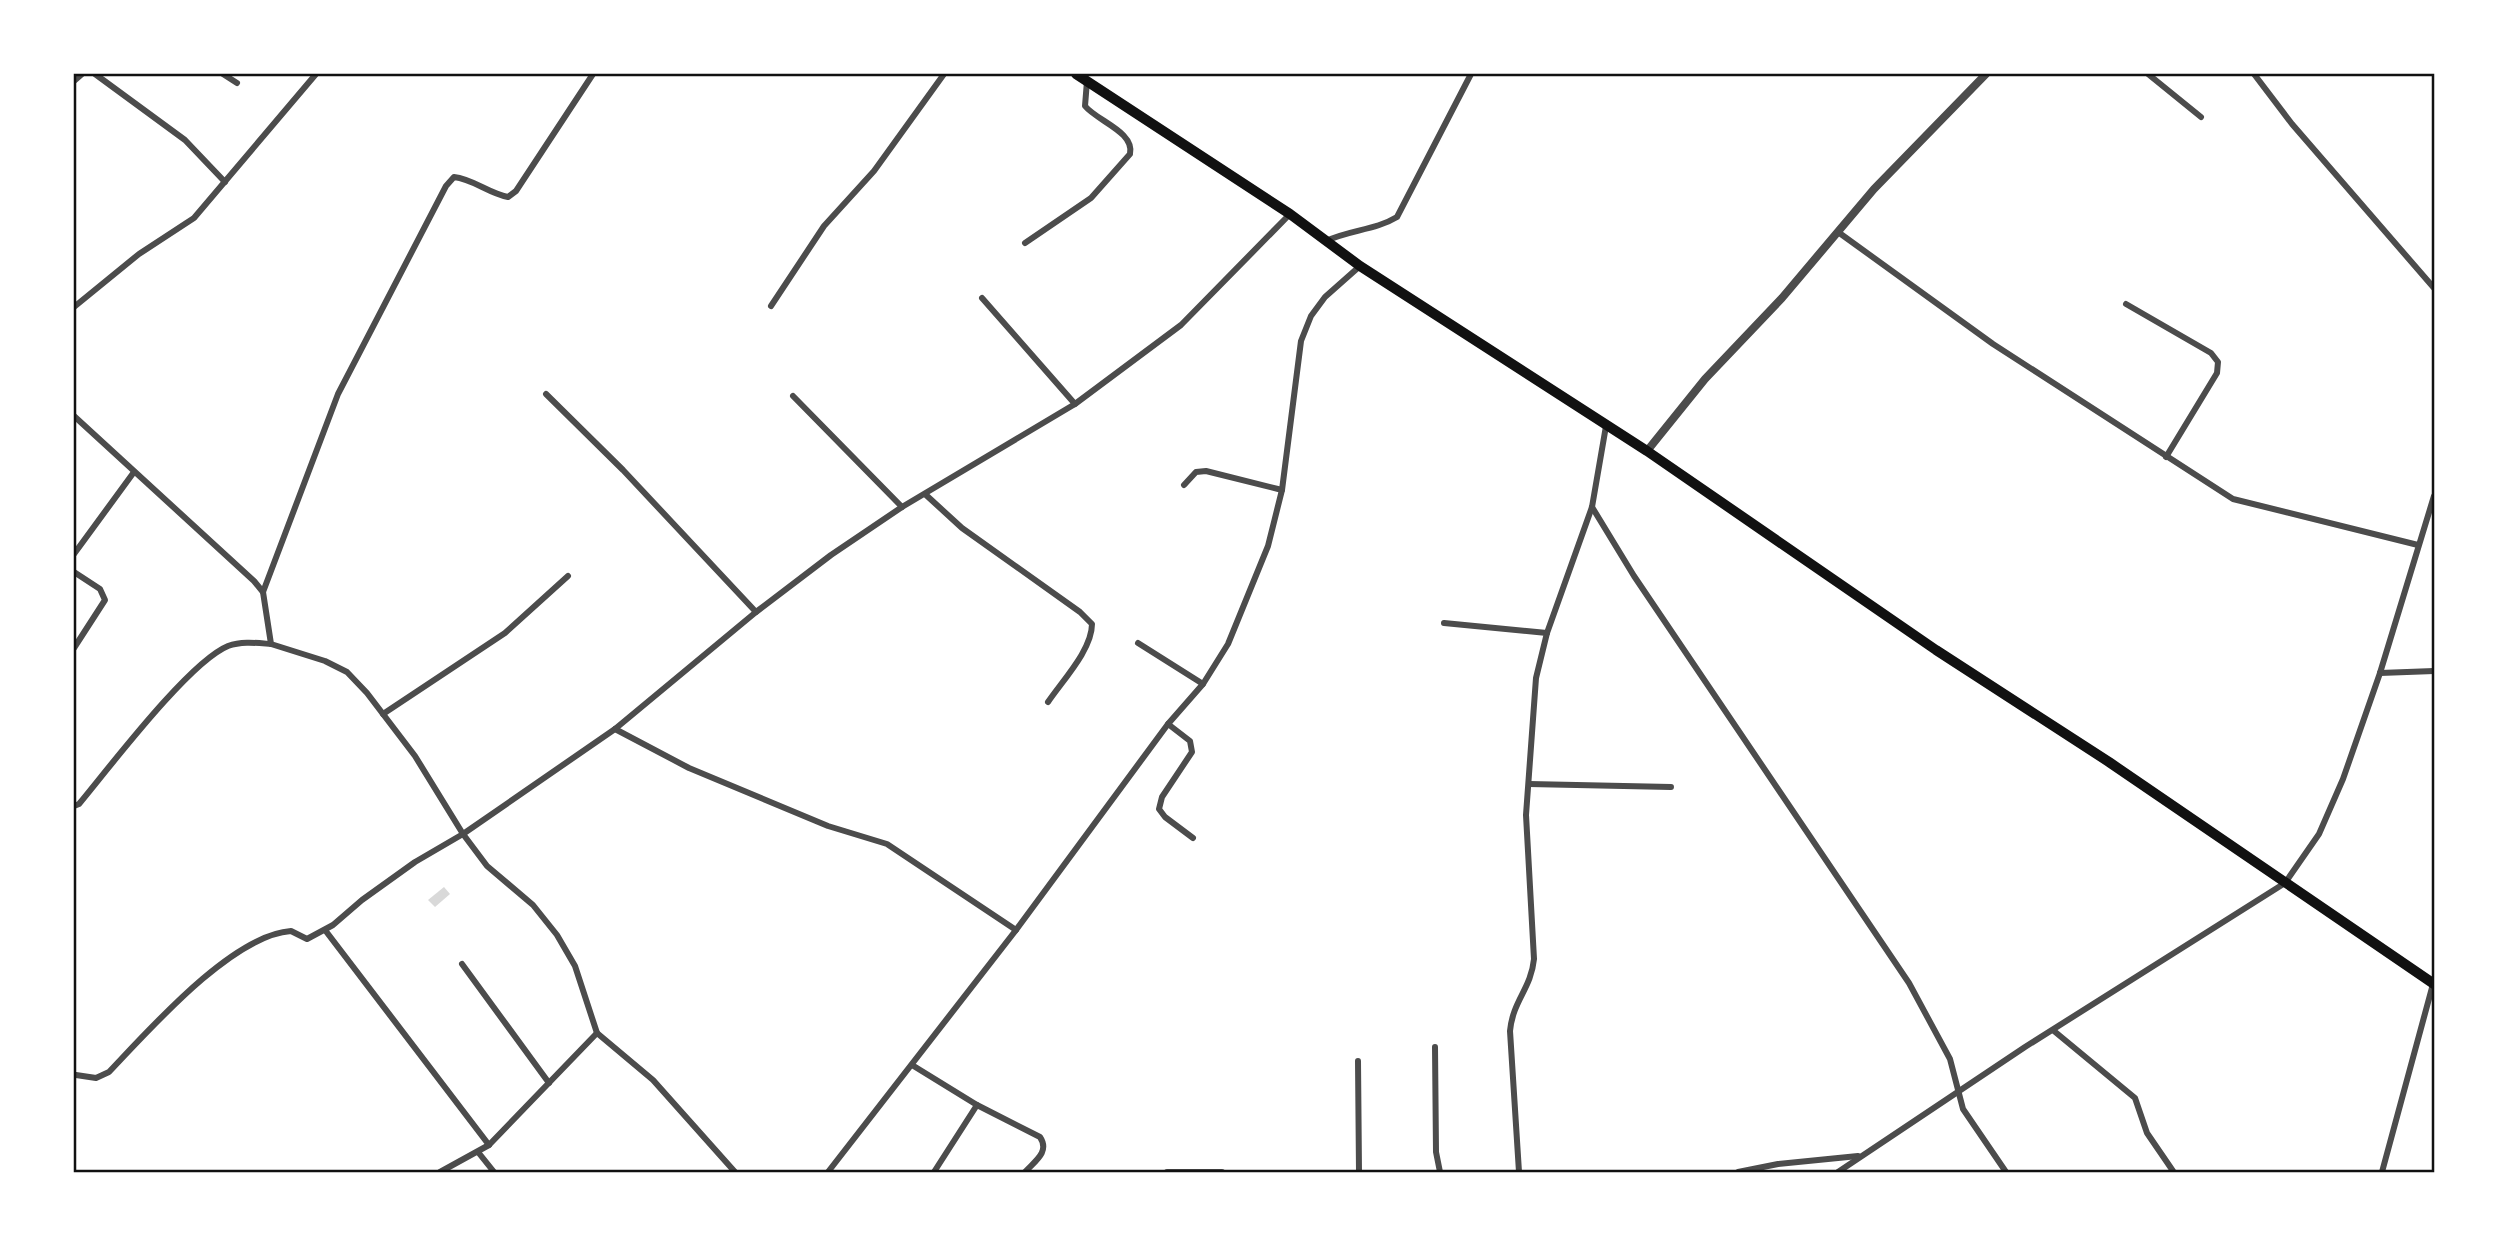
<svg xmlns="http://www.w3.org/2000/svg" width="2508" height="1246" font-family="'Work Sans',sans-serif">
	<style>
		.water { fill: #d9d9d9 }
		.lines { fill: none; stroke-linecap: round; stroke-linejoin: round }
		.minor { stroke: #4c4c4c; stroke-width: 6 }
		.tertiary { stroke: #4c4c4c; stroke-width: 8 }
		.trunk { stroke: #111; stroke-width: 10 }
		.neatline { fill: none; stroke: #111; stroke-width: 2.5 }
	</style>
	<rect width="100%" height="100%" fill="#fff"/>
	<!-- water -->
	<path class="water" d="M444,887L450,894L435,907L428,900Z"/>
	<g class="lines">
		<!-- minor -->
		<g class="minor">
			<path d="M95,74L185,140L225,182"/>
			<path d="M223,74L237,83"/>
			<path d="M2148,74L2201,117"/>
			<path d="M2254,74L2292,124L2434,288"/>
			<path d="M74,81L82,74"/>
			<path d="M1838,232L1993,344L2233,499L2418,545"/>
			<path d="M1326,241C1349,230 1376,230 1397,217L1471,74"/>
			<path d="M1025,243L1091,198L1130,154C1135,132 1097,121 1085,106L1087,81"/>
			<path d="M982,298L1075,404"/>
			<path d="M2126,304L2211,353L2218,362L2217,373L2166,457"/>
			<path d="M771,306L824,226L874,171L944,74"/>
			<path d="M74,307L139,254L194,218L316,74"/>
			<path d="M546,394L623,470L756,612"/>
			<path d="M793,396L902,507"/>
			<path d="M74,416L254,581L263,592L271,644L325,661L347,672L367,693L415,756L463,834L487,866L533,905L557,935L575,966L597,1033L653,1080L735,1172"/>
			<path d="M1184,485L1196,472L1206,471L1282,490"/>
			<path d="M926,495L962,528L1080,612L1092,624C1092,650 1062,681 1048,702"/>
			<path d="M1592,507L1634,576L1909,983L1950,1059L1963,1109L2006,1172"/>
			<path d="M74,554L134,472"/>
			<path d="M74,572L100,589L105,600L74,648"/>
			<path d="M263,592L338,394L446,186L454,177C473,179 488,193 508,197L516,191L593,74"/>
			<path d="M1444,623L1547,633"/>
			<path d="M1138,643L1203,684"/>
			<path d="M2380,673L2434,671"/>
			<path d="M383,714L505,633L568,576"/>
			<path d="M1168,724L1190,741L1192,752L1162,797L1159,809L1165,817L1193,838"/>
			<path d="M615,729L689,768L828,826L887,844L1016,930"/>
			<path d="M1529,784L1671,787"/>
			<path d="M74,806L79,804C109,768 189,662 228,646C242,641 257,643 271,644"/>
			<path d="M325,930L489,1145"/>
			<path d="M462,964L549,1083"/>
			<path d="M2054,1031L2135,1098L2147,1133L2173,1171"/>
			<path d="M1435,1047L1436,1152L1440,1172"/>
			<path d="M1358,1061L1359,1172"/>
			<path d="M912,1065L977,1105L1040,1137C1050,1152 1035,1161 1025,1172"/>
			<path d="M76,1075L96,1078L109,1072C149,1030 232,935 291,931L307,939L333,925L362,900L415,862L463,834L615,729L756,612L831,555L902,507L1075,404L1181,325L1290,214"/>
			<path d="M478,1152L494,1172"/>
			<path d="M440,1172L489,1145L597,1033"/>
			<path d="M828,1172L1016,930L1168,724L1203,684L1228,644L1268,546L1282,490L1301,341L1311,316L1325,297L1360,266"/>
			<path d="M934,1172L977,1105"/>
			<path d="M1167,1172H1222"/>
			<path d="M1519,1172L1510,1031C1513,1000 1531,989 1534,959L1526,815L1536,678L1547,633L1592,507L1606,426"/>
			<path d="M1738,1172L1778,1164L1858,1156"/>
			<path d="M1838,1172L2025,1047L2285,883L2319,834L2343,779L2380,673L2434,496"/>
			<path d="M2382,1172L2433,984"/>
		</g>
		<!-- tertiary -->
		<path class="tertiary" d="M1647,451L1705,379L1782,298L1874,189L1986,74"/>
		<!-- trunk -->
		<path class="trunk" d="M1076,74L1290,214L1360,266L1647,451L1936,650L2109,762L2434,984"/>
	</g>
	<!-- border -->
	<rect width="2508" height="1246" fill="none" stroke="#ffffff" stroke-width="150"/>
	<rect x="75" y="75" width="2358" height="1096" class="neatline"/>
</svg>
